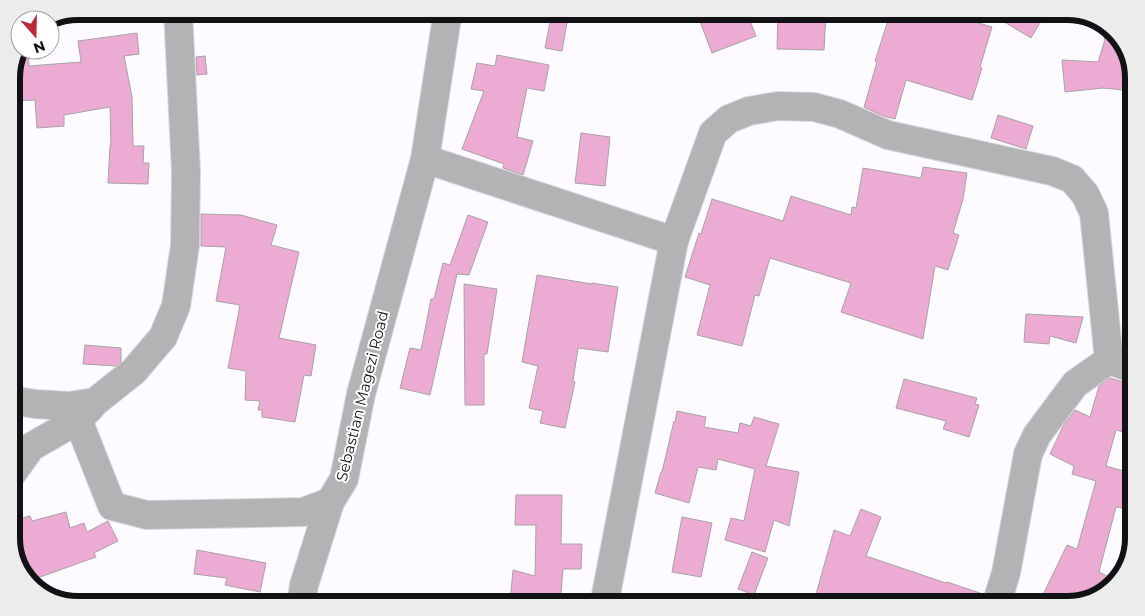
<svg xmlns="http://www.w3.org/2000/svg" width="1145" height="616" font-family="Montserrat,sans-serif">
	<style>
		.building { fill: #ecabd3; stroke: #a7a2a5 }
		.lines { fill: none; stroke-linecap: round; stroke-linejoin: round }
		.minor-casing { stroke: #d7d6d9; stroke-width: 30 }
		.minor { stroke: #b3b3b5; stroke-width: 28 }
		.labels { text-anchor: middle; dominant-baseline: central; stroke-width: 4; stroke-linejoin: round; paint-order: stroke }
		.street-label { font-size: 15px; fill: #121113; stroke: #fff }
		.rim { fill: none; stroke: #121113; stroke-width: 6 }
	</style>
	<rect width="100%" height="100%" fill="#fdfbff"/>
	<!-- building -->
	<g class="building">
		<path d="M552,11H569L562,51L545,48Z"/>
		<path d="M696,11H746L756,36L712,53Z"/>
		<path d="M778,11L826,12L824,50L777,49Z"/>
		<path d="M891,11H939L992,27L980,67L982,68L972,100L906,80L895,119L883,116L864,107L877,62L875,61Z"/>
		<path d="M986,11H1047L1031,38Z"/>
		<path d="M1106,26L1123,41L1134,74V91L1103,88L1065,92L1062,60L1098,62L1104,43Z"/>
		<path d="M137,33L139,54L124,56L132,97L133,146H144L143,163H149L148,184L108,183L110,145H111L110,107L64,115V126L37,128L35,100L11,101V74L22,50H28L29,66L81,62L78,41Z"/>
		<path d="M497,55L549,65L544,91L527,88L517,137L533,141L523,175L503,168L504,164L462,149L484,91L471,89L477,63L495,66Z"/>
		<path d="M205,56L207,74L197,75L196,57Z"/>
		<path d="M998,115L1033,126L1026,149L991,138Z"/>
		<path d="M581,133L610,137L605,186L575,183Z"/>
		<path d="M923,167L967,173L963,199L953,233L959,235L948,270L935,266L923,339L841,312L851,283L770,258L759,296L755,295L742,346L697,335L710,285L685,277L699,233L701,234L712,199L783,221L791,196L851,215L852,207L856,208L863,168L921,178Z"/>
		<path d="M201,214L241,215L277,225L271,245L299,252L279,338L316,345L311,376L304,375L295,422L262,417V410H258L260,401L245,400L246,371L228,368L240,305L216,301L226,247L201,246Z"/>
		<path d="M468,215L488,222L469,275L457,274L430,395L400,388L410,348L421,350L431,299H434L443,263L450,265Z"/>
		<path d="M537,275L592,284V283L618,287L608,352L578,348L573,381L575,382L565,428L540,423L543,411L529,408L538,366L522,362Z"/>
		<path d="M464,284L497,289L487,354H484V405H465Z"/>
		<path d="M1026,314L1083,317L1076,343L1050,336L1049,344L1024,342Z"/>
		<path d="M85,345L121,348V362L116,366L83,364Z"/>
		<path d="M1110,378L1134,385V435L1116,430L1106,466L1134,474V483L1128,509L1116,507L1099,572L1109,577L1100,595L1068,605H1038L1067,545L1077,549L1096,481L1072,474L1074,466L1050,454L1064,424L1075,410L1090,417L1099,386Z"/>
		<path d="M904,379L977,398L975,404L979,405L969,437L943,429L946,421L896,408Z"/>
		<path d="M677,411L706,417L704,427L738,433L740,423L751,426L754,417L779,424L766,466L799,472L789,526L774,520L765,552L725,540L731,518L744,521L755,469L718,459L716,470L698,467L689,503L655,493L661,472H662L674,421L675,422Z"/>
		<path d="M516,495H562L561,544H582L581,569H563L560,605H536L510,602L513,570L535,576L536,525H515Z"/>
		<path d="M861,509L881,517L866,556L946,583L947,582L983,594L981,605H813L834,530L850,536Z"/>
		<path d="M66,512L70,528L84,523L87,532L108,521L118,541L94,553L96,557L29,581L23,576L11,543V521L30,516L32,521Z"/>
		<path d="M682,517L712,523L701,577L672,572Z"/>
		<path d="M197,550L266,563L260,592L225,585L227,578L194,574Z"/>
		<path d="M752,552L768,558L754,595L738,589Z"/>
	</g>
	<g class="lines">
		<defs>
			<g id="minor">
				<path d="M425,159L674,241"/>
				<path d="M11,400L35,404L69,406L95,402L134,371L163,337L176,306L185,245L186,172L178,11"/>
				<path d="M78,420L112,506L147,515L303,512L330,502L344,479L361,394L425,159L448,11"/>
				<path d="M11,475L31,447L78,420L91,407"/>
				<path d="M301,605L304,585L330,502"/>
				<path d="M604,605L674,241L713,133L729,119L749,111L778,106L814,107L840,114L888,135L1052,171L1072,179L1085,194L1094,213L1109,360"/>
				<path d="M996,605L1006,573L1028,454L1037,435L1075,384L1109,360L1134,369"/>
			</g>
		</defs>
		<!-- minor casing -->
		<use href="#minor" class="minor-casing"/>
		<!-- minor -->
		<use href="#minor" class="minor"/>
	</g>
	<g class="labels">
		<!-- street labels -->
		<g class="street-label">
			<text transform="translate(362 396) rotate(-76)">Sebastian Magezi Road</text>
		</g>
	</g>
	<!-- crop -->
	<path d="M0 0H1145V616H0ZM78 20H1067A58 58 0 0 1 1125 78V538A58 58 0 0 1 1067 596H78A58 58 0 0 1 20 538V78A58 58 0 0 1 78 20Z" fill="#ececec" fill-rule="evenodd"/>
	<path class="rim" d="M78 20H1067A58 58 0 0 1 1125 78V538A58 58 0 0 1 1067 596H78A58 58 0 0 1 20 538V78A58 58 0 0 1 78 20Z"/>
	<!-- north arrow -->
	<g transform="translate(35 35) rotate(160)"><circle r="24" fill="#ffffff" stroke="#a0a0a1"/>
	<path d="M0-4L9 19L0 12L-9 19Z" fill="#bb2a38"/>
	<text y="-8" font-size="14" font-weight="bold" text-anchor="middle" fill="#121113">N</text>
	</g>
</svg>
